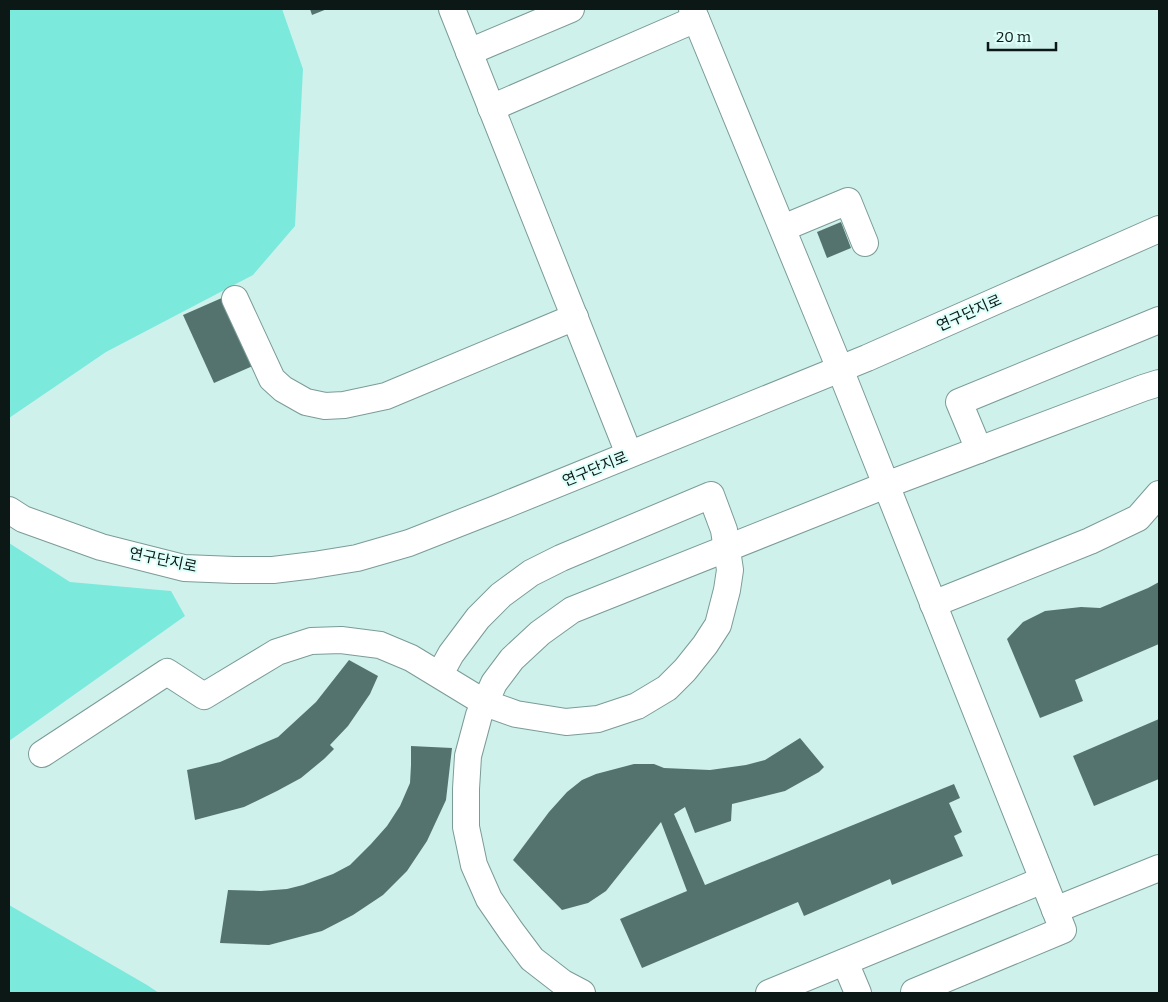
<svg xmlns="http://www.w3.org/2000/svg" width="1168" height="1002" font-family="Bitter,'Noto Sans KR',serif">
	<style>
		.green { fill: #7ce9dd }
		.building { fill: #54736f }
		.lines { fill: none; stroke-linecap: round; stroke-linejoin: round }
		.minor-casing { stroke: #7b9b97; stroke-width: 28 }
		.minor { stroke: #fff; stroke-width: 26 }
		.labels { text-anchor: middle; dominant-baseline: central; stroke-width: 4; stroke-linejoin: round; paint-order: stroke }
		.street-label { font-size: 15px; fill: #0c1816; stroke: #dcfffa }
	</style>
	<rect width="100%" height="100%" fill="#cff1ec"/>
	<!-- green -->
	<g class="green">
		<path d="M9,9H282L303,69L295,226L253,275L106,352L9,418Z"/>
		<path d="M9,543L70,582L171,591L185,616L9,741V744Z"/>
		<path d="M9,905L147,985L159,993H9Z"/>
	</g>
	<!-- building -->
	<g class="building">
		<path d="M310,9H327L312,15Z"/>
		<path d="M841,222L851,248L827,258L817,232Z"/>
		<path d="M224,297L255,365L214,383L183,315Z"/>
		<path d="M1159,582V644L1075,680L1083,701L1040,718L1007,639L1023,622L1045,611L1081,607L1100,608L1148,588Z"/>
		<path d="M349,660L378,676L370,694L348,726L330,745L334,749L324,759L301,778L277,791L244,807L195,820L187,770L220,762L278,737L316,702Z"/>
		<path d="M1159,719V779L1094,806L1073,756Z"/>
		<path d="M800,738L824,767L819,772L785,791L732,804L731,821L695,833L685,807L674,814L705,885L954,784L960,798L949,803L962,832L954,836L963,856L892,885L890,879L804,916L798,902L642,968L620,919L687,891L661,822L606,891L588,903L562,910L513,860L549,812L567,792L582,780L596,774L634,764H654L664,768L710,770L746,765L765,760Z"/>
		<path d="M411,746L452,748L446,800L427,841L407,871L383,895L353,915L322,931L269,945L220,943L228,890L261,891L287,889L303,885L333,874L350,865L371,844L387,826L400,806L410,783L411,765Z"/>
	</g>
	<g class="lines">
		<defs>
			<g id="minor">
				<path d="M452,9L629,454"/>
				<path d="M692,9L840,369L1063,930L914,992"/>
				<path d="M469,52L571,9"/>
				<path d="M491,108L696,19"/>
				<path d="M783,228L848,201L865,243"/>
				<path d="M235,299L272,379L283,389L306,402L325,406L344,405L386,396L575,317"/>
				<path d="M979,450L959,402L1159,320"/>
				<path d="M9,510L23,519L101,547L184,568L234,570H273L314,565L357,558L409,543L498,508L867,358L1159,229"/>
				<path d="M933,604L1090,541L1138,518L1159,494"/>
				<path d="M42,754L167,672L204,696L277,652L311,641L341,640L380,645L411,658L485,703L516,714L566,722L598,719L637,706L667,688L685,670L705,645L718,625L727,590L730,570L724,530L711,495L561,558L531,573L501,595L478,618L451,654L440,674"/>
				<path d="M1055,910L1159,868"/>
				<path d="M845,962L858,993"/>
				<path d="M582,993L563,983L532,959L511,931L489,899L474,865L466,827V789L468,756L479,715L485,703L494,683L512,659L540,633L572,610L886,485L1143,388L1159,383"/>
				<path d="M769,993L1043,880"/>
			</g>
		</defs>
		<!-- minor casing -->
		<use href="#minor" class="minor-casing"/>
		<!-- minor -->
		<use href="#minor" class="minor"/>
	</g>
	<g class="labels">
		<!-- street labels -->
		<g class="street-label">
			<text transform="translate(969 313) rotate(-24)">연구단지로</text>
			<text transform="translate(595 469) rotate(-22)">연구단지로</text>
			<text transform="translate(163 560) rotate(12)">연구단지로</text>
		</g>
	</g>
	<!-- border -->
	<rect width="1168" height="1002" fill="none" stroke="#0c1816" stroke-width="20"/>
	<!-- scale -->
	<path d="M988 42v8h68v-8" fill="none" stroke="#0c1816" stroke-width="2.5"/>
	<text x="996" y="42" font-size="15" fill="#0c1816" stroke="#dcfffa" stroke-width="4" paint-order="stroke">20 m</text>
</svg>
